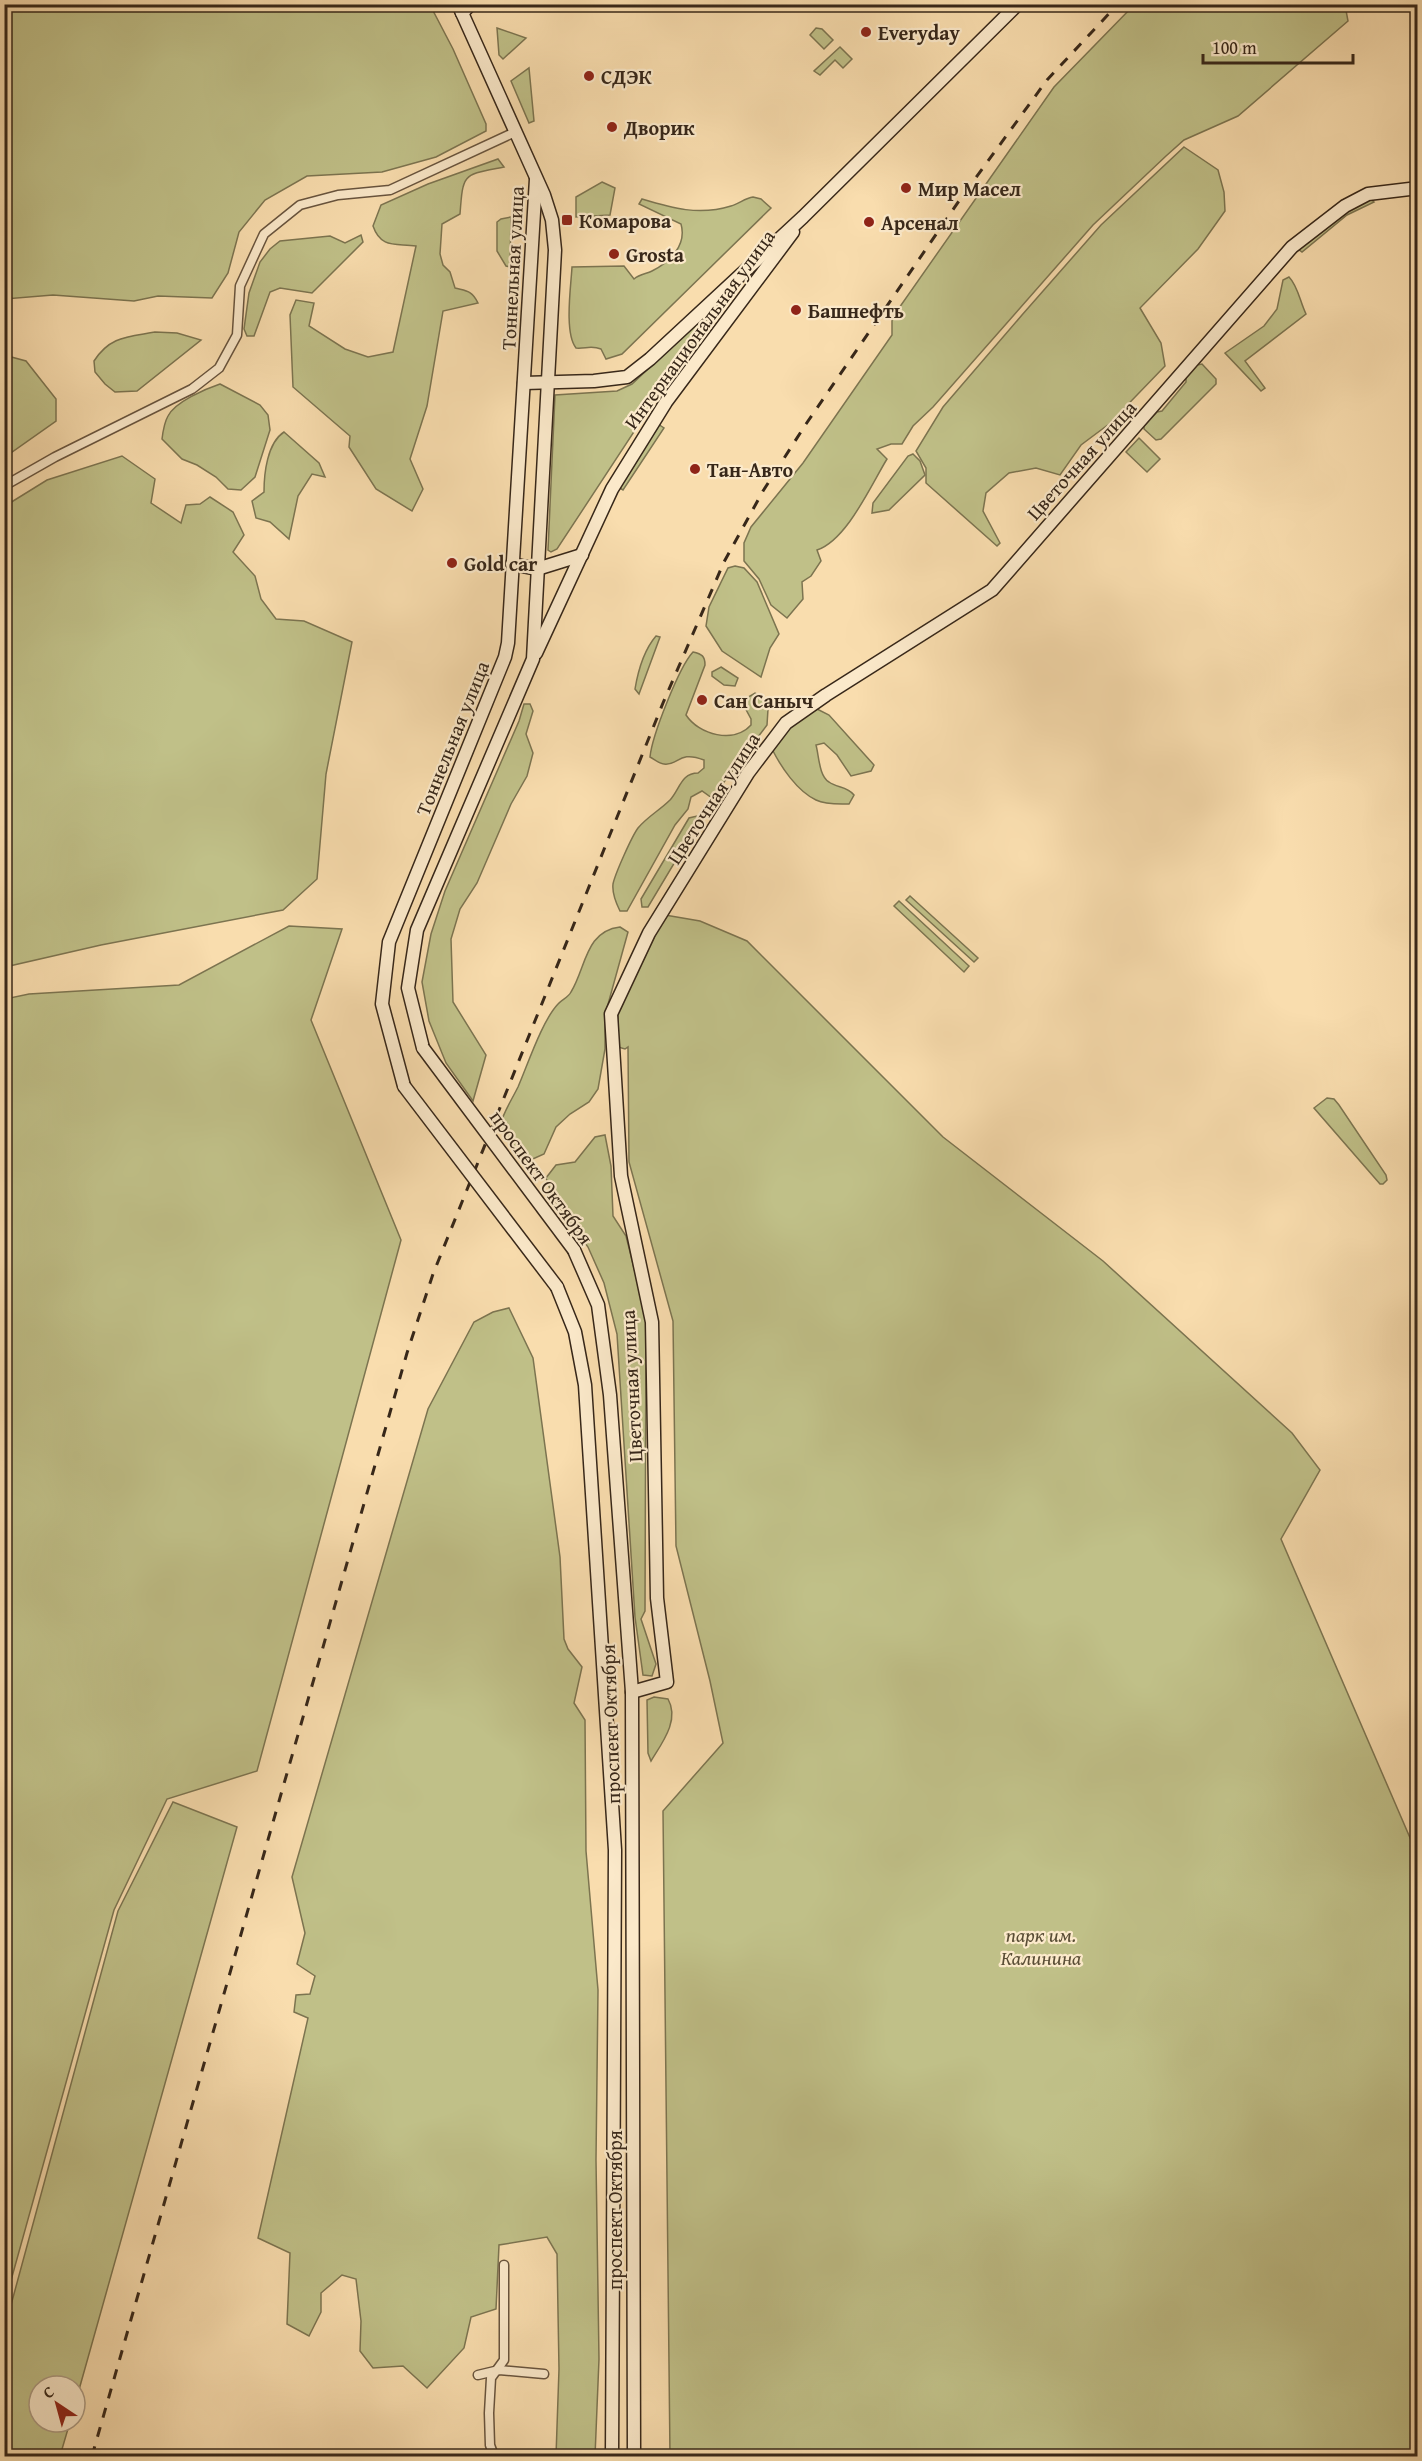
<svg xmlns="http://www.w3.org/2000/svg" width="1422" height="2461" font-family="'Gentium Book Plus',serif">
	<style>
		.green { fill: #c0c088; stroke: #7c7450; stroke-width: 1.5 }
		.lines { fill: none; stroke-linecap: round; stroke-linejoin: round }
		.street-casing { stroke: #68543e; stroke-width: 11 }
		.secondary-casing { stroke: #372719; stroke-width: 15 }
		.street { stroke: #fbe9ca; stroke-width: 8 }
		.secondary { stroke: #fbe9ca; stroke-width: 12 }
		.rail { stroke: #372719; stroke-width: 3; stroke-dasharray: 10 10; stroke-linecap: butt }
		.secondary-bridge-casing { stroke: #372719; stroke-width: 15; stroke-linecap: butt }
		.secondary-bridge { stroke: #fbe9ca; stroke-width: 12 }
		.poi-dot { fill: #8f2418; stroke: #fbe9ca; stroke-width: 2 }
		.labels { text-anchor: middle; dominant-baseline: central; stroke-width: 4.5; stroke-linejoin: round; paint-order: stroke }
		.poi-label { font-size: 20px; font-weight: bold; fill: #372719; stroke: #fbe9ca; text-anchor: start }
		.street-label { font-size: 20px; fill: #372719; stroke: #fbe9ca }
		.park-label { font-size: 20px; font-style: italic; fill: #594d35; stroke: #fbe9ca }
	</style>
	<rect width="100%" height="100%" fill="#f9ddae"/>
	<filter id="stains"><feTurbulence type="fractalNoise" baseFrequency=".00333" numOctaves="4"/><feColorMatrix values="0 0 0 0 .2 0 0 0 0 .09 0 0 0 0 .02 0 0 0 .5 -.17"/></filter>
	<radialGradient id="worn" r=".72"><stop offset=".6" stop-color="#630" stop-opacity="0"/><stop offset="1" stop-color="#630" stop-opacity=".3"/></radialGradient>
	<!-- green -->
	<g class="green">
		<path d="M5,4L430,5L453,49L486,124V131L436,157L382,172L307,176L265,200L239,232L228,273L212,298L158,296L134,301L53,295L5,299Z"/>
		<path d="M1134,5H1345L1348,21L1238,116L1184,140L1166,156L1093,225L933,407L913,426L902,444H891L877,449L887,459C871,485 847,540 817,550L821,561L811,576L802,582L803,599L787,618L771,605L759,579L744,561V543L751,527L803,463L892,335V318L1054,87Z"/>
		<path d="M497,28L526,38L503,59L499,55Z"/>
		<path d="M816,28L822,29L833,40L824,49L810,35Z"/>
		<path d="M840,47L852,59L843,68L835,60L820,75L814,71Z"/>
		<path d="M529,68L534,121L529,123L511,81Z"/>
		<path d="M1184,147L1218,170L1224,192L1225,211L1198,249L1140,308L1161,343L1165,366L1109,424L1081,445L1060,475L1036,468L1009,473L986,493L983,511L1000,543L997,546L926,483V468L916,451L943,407L1022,315L1101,225Z"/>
		<path d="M498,159L504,167C463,175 463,172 460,214L442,224L440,254L443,265L450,272L455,288C466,291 472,290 478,303L443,311L427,406L410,459L423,489L412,511L376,489L349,447L350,436L293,387L290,315L296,300L314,303L309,326L345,349L368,357L393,352L416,246C396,243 381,249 373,226L381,205L428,184Z"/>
		<path d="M602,182L615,188L610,215L576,217V197Z"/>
		<path d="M753,197L761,199L771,208L622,354L606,359L601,349C591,345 585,349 576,348C564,333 571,286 572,267L624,266L634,279C640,274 646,274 652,271C670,262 687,245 681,224L639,204L642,199C672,208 699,216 731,206C739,204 745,198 753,197Z"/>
		<path d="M1371,199L1374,202L1347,215L1302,252L1298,249L1347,209Z"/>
		<path d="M511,217L510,267L506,266L497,251V222L501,219Z"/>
		<path d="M361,235L363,242L312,293L280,288L270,292L254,336H247L244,329L249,293L260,262L270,249L280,241L330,236L345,243Z"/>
		<path d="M1289,277C1298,286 1300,302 1306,314L1245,361L1265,388L1261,391L1225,353L1264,326L1277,309L1283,280Z"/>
		<path d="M704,316L708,319L557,549L551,552L548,550L555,395L617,391L632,384Z"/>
		<path d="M155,332L177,333L201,340L137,391L115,392L105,384L95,372L94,361C110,336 128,337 155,332Z"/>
		<path d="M4,355L26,361L56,399V421L5,457Z"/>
		<path d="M1202,364L1216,379V384L1161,439L1156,440L1144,429V426L1157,412L1162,411L1186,382V375L1197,365Z"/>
		<path d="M220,384L260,405L268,415L270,430L255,477L241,490L228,489L216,477L197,465L182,459L162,439C163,431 164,423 168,416C175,402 205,389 220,384Z"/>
		<path d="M658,424L664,428L623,490L618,487Z"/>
		<path d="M284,432L319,463L325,477L312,474L298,496L289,539L270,522L256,518L252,501L264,492C264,474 267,443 284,432Z"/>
		<path d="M1139,438L1160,459L1147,472L1126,452Z"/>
		<path d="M913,454L920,461L925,475L889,510L872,513L873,503L908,456Z"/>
		<path d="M122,456L155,479L151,503L181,523L186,505L200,504L210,497L233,512L244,535L233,552L255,576L261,599L276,619L304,621L352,642L326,774L317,879L283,910L101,945L5,967V506L47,480Z"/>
		<path d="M735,566L744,568L757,582L779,634L770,648L761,677L722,651L706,626L709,607L728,568Z"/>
		<path d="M656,636L660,637L639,694L635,689C638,671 644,650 656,636Z"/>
		<path d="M693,652C702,654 705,656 705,665L686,715C699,735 734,744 751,725V719L743,704L745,699L755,693L761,696L768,709L767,725L712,798L702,791L691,797L688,809L675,825L627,911H620C616,903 612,893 613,884C615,874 632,836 638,828C647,817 660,810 670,800C680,789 681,773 698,773L704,768V760C678,750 679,766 664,764C660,764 654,759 650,757C652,736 679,667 693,652Z"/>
		<path d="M721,667L738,678L735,686L724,685L712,676V672Z"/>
		<path d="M524,704H530L533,711L526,734L533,753L527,776L511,804L477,883L460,909L451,939L453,1002L486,1055L473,1101L446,1063L429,1021L422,982L431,934L445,891L519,721Z"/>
		<path d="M817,709L829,715L874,765L871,771L851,776L837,755L824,743L816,745C819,756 819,776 829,782C837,788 847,786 854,795L849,804C839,804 826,805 816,800C797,791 781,767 772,749L793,724Z"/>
		<path d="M697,816L700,820L648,907H642L641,899L689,818Z"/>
		<path d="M910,896L978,958L974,962L906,900Z"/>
		<path d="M899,901L969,966L964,972L894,906Z"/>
		<path d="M665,915L700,921L747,941L943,1137L1103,1261L1292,1433L1320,1470L1281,1539L1417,1854V2456H670L663,1811L723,1743L710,1681L676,1546L673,1321L629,1162L628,1047L625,1049L618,1047V1012Z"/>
		<path d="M289,926L342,929L311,1020L401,1240L257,1771L167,1799L114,1910L5,2302V999L29,994L179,985Z"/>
		<path d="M620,927L628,932L605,1015V1049L598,1089L589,1102L570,1114L556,1127L544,1154L526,1162L499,1128C503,1113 511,1101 518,1087C528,1064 542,1021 558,1004C562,999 568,998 571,992C586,968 585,931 620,927Z"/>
		<path d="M1327,1098L1334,1099L1339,1105L1386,1175L1387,1180L1383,1184H1380L1314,1108Z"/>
		<path d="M605,1135L611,1166L613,1216L626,1236L646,1316L645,1611L641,1619L656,1664L652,1676L643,1675L635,1617L617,1334L604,1283L588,1247L553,1198L546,1178L556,1165L575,1162L595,1137Z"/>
		<path d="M509,1308L533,1358L560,1557L564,1639L568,1649L582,1667L574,1703L585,1720L586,1851L598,1990L596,2160L599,2359L595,2456H556L559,2369L557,2254L547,2237L499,2245L496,2309L471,2317L464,2348L427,2388L403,2366L373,2368L360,2351L361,2321L356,2279L342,2275L321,2293V2312L309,2336L287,2324L290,2253L258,2238L308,2018L294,2012L296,1995L310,1994L315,1976L297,1964L305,1933L292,1877L428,1409L474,1322L493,1312Z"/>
		<path d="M654,1697L668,1699C680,1720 662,1743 651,1761L648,1753L647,1700Z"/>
		<path d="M173,1802L237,1827L75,2404V2386H39V2422H70L60,2456H5V2327L118,1911Z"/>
	</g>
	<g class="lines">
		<defs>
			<g id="street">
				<path d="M4,486L55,457L192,389L219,368L237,335L240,286L264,234L300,205L338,195L390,190L515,132"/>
				<path d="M478,2375L499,2370L544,2374"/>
				<path d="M494,2456L490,2445L489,2413L491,2378L504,2360V2265"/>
			</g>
			<g id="secondary">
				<path d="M462,13L471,4"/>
				<path d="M524,383L594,381L627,377L650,359L803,217L1018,4"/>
				<path d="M512,564L537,569L582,555"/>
				<path d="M536,653L612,489L666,402L793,232"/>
				<path d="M423,1048L408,988L417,930L533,659L555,250L552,220L544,195L458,4"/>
				<path d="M404,1086L382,1004L389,942L505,657L508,643L536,179"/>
				<path d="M574,1250L598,1305L610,1395L632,1692L634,2456"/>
				<path d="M557,1287L575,1332L585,1385L615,1850L612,2456"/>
				<path d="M632,1692L667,1682L657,1598L652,1322L621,1176L611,1014L649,933L748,773L786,723L826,695L992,590L1292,247L1345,206L1368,194L1418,188"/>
			</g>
		</defs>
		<!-- street casing -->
		<use href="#street" class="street-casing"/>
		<!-- secondary casing -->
		<use href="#secondary" class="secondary-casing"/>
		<!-- street -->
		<use href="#street" class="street"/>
		<!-- secondary -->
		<use href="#secondary" class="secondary"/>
		<!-- rail -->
		<path class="rail" d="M92,2456L407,1353L433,1274L663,703L724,562L763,491L806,424L961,198L1047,80L1118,4"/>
		<defs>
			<g id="secondary-bridge">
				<path d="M423,1048L574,1250"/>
				<path d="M404,1086L557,1287"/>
			</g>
		</defs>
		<!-- secondary-bridge casing -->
		<use href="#secondary-bridge" class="secondary-bridge-casing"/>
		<!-- secondary-bridge -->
		<use href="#secondary-bridge" class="secondary-bridge"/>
	</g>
	<!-- markers -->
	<g class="poi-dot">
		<circle cx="866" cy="32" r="6"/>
		<circle cx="589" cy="76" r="6"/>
		<circle cx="612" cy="127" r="6"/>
		<circle cx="906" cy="188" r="6"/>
		<rect x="561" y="214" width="12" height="12" rx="3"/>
		<circle cx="869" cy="222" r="6"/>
		<circle cx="614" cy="254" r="6"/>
		<circle cx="796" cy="310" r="6"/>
		<circle cx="695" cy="469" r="6"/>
		<circle cx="452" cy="563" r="6"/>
		<circle cx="702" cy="700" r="6"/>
	</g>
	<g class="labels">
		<!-- poi labels -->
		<g class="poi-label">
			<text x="878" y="32">Everyday</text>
			<text x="601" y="76">СДЭК</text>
			<text x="624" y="127">Дворик</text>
			<text x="918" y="188">Мир Масел</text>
			<text x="579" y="220">Комарова</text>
			<text x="881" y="222">Арсенал</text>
			<text x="626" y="254">Grosta</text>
			<text x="808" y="310">Башнефть</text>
			<text x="707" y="469">Тан-Авто</text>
			<text x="464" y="563">Gold car</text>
			<text x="714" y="700">Сан Саныч</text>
		</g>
		<!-- street labels -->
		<g class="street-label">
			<text transform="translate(512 268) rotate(-87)">Тоннельная улица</text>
			<text transform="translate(699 329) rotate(-54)">Интернациональная улица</text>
			<text transform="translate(1081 460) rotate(-48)">Цветочная улица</text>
			<text transform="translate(452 738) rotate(-68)">Тоннельная улица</text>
			<text transform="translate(713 798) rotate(-57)">Цветочная улица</text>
			<text transform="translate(542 1177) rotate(54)">проспект Октября</text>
			<text transform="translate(631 1386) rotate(-93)">Цветочная улица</text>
			<text transform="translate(610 1724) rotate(-92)">проспект Октября</text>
			<text transform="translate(614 2210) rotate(-90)">проспект Октября</text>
		</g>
		<!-- park labels -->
		<g class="park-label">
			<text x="1041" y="1934">парк им.<tspan x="1041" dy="23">Калинина</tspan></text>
		</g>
	</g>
	<!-- margin -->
	<rect width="1422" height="2461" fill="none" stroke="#f9ddae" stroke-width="24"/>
	<rect x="6" y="6" width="1410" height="2449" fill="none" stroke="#372719" stroke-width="3"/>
	<rect x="12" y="12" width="1398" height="2437" fill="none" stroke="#372719" stroke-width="1.5"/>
	<!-- north arrow -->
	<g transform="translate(57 2404) rotate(324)"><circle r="28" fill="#fbe9ca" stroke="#ad9b83" stroke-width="1.5"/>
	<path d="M0-4.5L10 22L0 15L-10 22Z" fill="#8f2418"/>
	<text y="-9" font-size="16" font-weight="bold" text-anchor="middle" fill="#372719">С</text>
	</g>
	<!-- scale -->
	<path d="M1203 54v9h150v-9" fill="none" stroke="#372719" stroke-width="3"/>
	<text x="1212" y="54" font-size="18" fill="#372719" stroke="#fbe9ca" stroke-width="4.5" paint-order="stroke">100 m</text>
	<rect width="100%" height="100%" filter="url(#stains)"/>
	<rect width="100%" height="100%" fill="url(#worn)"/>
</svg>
